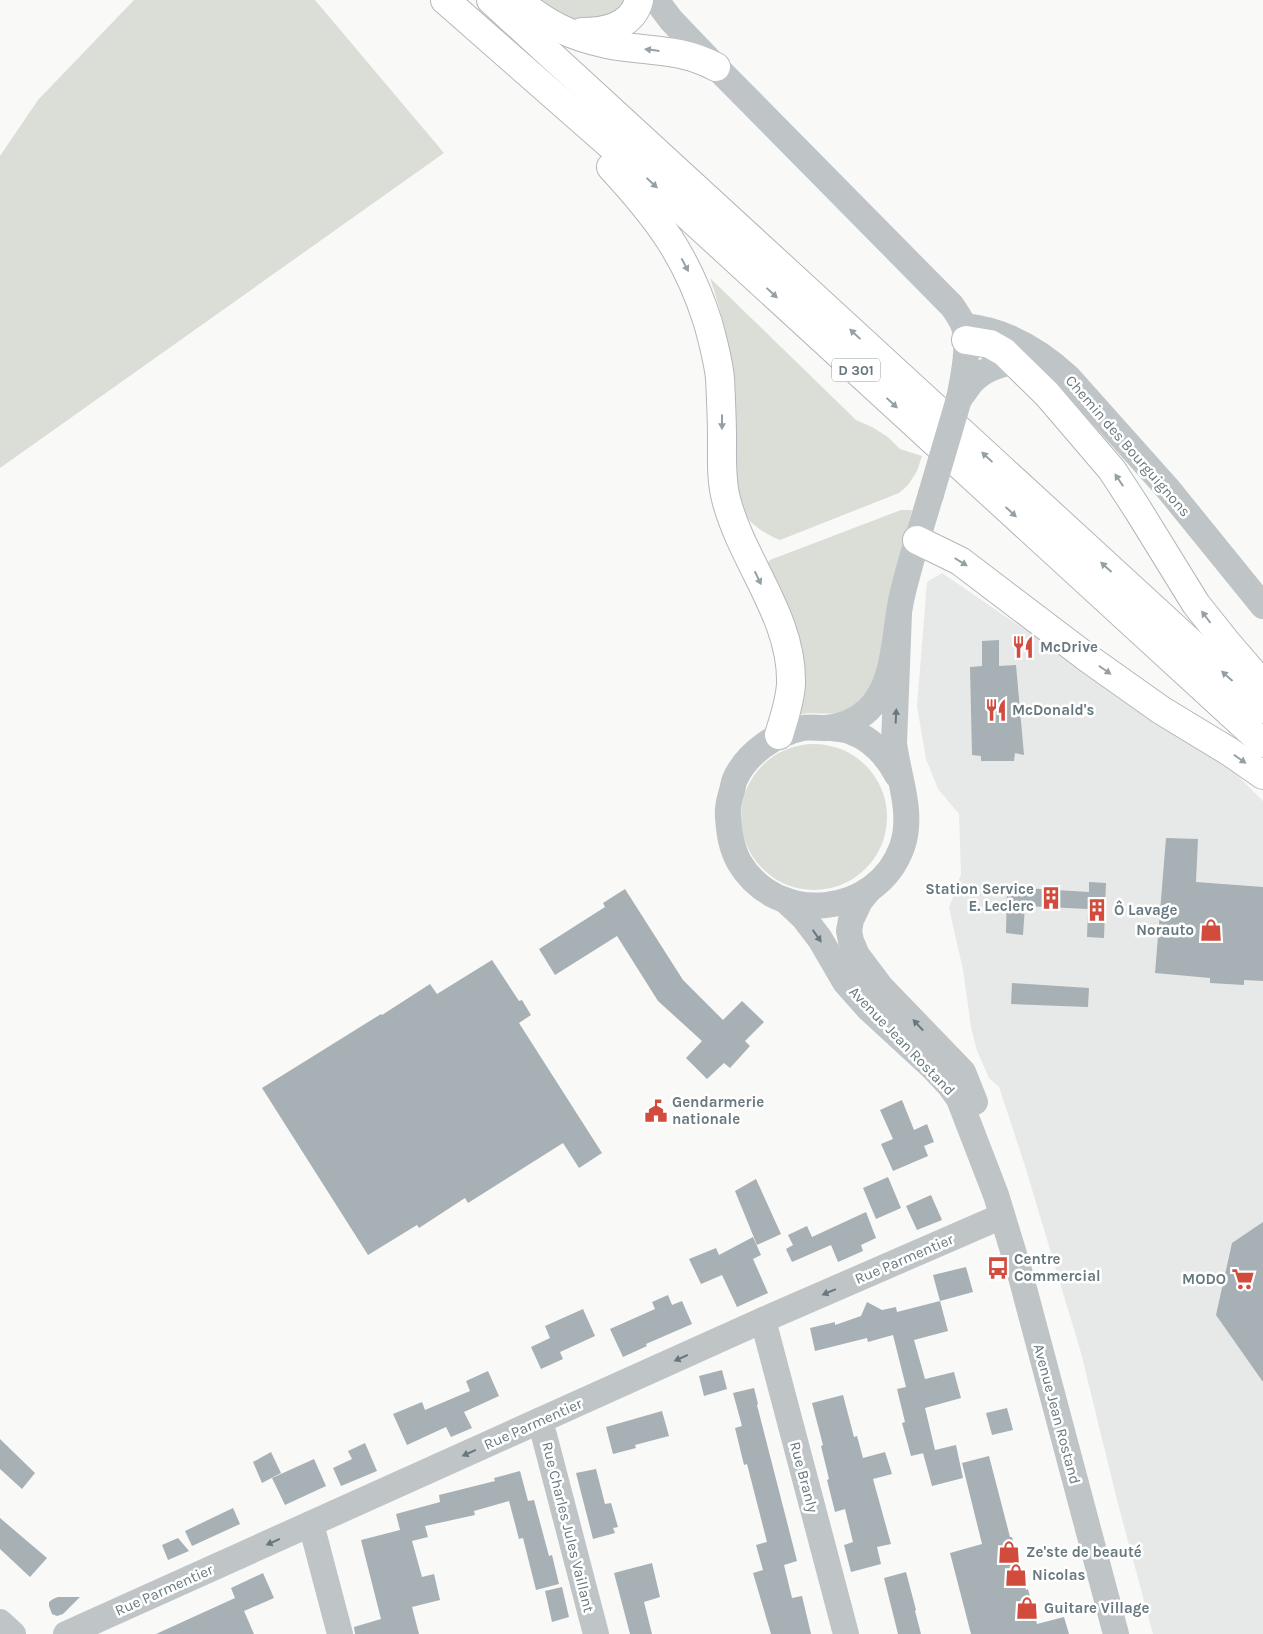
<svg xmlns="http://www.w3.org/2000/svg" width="1263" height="1634" font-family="Karla,sans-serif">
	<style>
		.built { fill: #e7e9e8 }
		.green { fill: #daded7 }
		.building { fill: #a7b0b4 }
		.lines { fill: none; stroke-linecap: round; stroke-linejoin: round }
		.highway-casing { stroke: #b3b7ba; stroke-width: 30 }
		.minor { stroke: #bfc4c6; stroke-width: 26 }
		.highway { stroke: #fff; stroke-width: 28 }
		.minor-bridge { stroke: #bfc4c6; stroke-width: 26 }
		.oneway { fill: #95a0a5 }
		.oneway2 { fill: #67787f }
		.labels { text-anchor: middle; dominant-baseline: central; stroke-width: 5; stroke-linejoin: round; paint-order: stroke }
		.shield { fill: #fff; stroke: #95a0a5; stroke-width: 1 }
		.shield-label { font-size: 14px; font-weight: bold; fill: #67787f }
		.street-label { font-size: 15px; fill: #67787f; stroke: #fff }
		.poi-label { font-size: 15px; font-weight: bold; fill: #67787f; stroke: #fff; text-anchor: start }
	</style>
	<rect width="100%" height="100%" fill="#f9f9f8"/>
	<!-- built -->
	<path class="built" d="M942,573L1237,775L1263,801V1634H1153L1118,1504L1081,1353L1025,1166L999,1087L989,1078L977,1051L971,1027L963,970L949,908L961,874L959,814L938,789L926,759L917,706L927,582Z"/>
	<!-- green -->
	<g class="green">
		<path d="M134,0H315L444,153L0,468V156L38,100Z"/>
		<path d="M535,0H629L620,12L582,21L558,15Z"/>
		<path d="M710,278L856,420L872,427L888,437L900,449L922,456L917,471L908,485L899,493L780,540C762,532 746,523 740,503C729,470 736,424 734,389C732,351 722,314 710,278Z"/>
		<path d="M901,510H912L898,565L879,675L869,699L842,714L808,713L798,715L764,566L770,560Z"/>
		<circle cx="814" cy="817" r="73"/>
	</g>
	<!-- building -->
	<g class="building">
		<path d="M999,640V666L1016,665L1024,755L1015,753L1014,761H981V756L972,755L970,667L982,666V641Z"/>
		<path d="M1166,838L1198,839L1196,882L1263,887V981L1244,980V985L1210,983V978L1155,973Z"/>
		<path d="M1089,882L1106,883L1104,938L1087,937L1088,909L1025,906L1023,935L1006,933L1007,887L1089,892Z"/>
		<path d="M625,889L683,980L723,1020L742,1001L764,1022L745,1041L750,1046L730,1068L724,1063L707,1079L686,1058L702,1041L658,1001L617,936L555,975L539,949L605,907L603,903Z"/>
		<path d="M492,960L519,1001L522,1000L531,1015L519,1023L602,1153L579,1168L563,1143L468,1203L465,1198L419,1228L417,1225L368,1255L262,1088L381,1014L382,1015L430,984L437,994Z"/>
		<path d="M1012,983L1089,988L1088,1007L1011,1004Z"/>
		<path d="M902,1100L914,1130L927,1124L934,1142L924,1146L928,1156L893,1171L881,1144L893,1139L880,1110Z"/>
		<path d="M888,1177L901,1208L876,1219L863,1188Z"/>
		<path d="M756,1179L781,1234L757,1245L735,1191Z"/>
		<path d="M931,1195L942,1220L917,1230L906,1206Z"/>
		<path d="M866,1212L876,1238L861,1245L863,1251L838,1262L831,1245L792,1262L786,1249L793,1245L788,1235L807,1226L812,1237Z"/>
		<path d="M1263,1222V1382L1216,1315L1232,1243Z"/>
		<path d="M753,1237L761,1255L753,1259L768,1293L737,1307L722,1275L701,1284L689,1259L716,1248L719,1255Z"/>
		<path d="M966,1267L973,1292L940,1301L933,1275Z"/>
		<path d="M668,1295L672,1305L682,1301L692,1324L646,1344L647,1346L623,1357L610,1329L655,1309L652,1302Z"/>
		<path d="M940,1301L948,1331L914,1340L925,1379L954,1372L961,1398L925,1408L935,1450L956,1445L963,1478L932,1486L923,1453L932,1451L911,1456L902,1423L905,1422L897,1389L906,1387L893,1335L868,1342L867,1338L815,1351L810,1328L835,1322V1325L861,1316L867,1302L882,1310L896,1307L897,1312Z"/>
		<path d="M583,1309L595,1336L560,1352L563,1359L541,1369L531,1347L550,1338L545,1326Z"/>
		<path d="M722,1370L727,1389L704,1396L699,1376Z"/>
		<path d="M488,1371L499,1396L464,1412L472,1428L451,1437L446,1427L407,1445L393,1414L422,1402L425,1410L470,1391L466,1381Z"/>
		<path d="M754,1388L758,1404L757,1405L797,1561L784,1565L792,1598L802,1596L811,1634H771L753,1573L763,1570L756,1545L767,1542L747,1464L744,1465L735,1428L742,1426L733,1393Z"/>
		<path d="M843,1395L854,1437L857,1436L863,1458L885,1452L892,1474L873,1479L891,1544L877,1547L881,1564L851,1572L844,1545L853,1542L845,1509L835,1512L827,1480L829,1479L821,1446L823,1445L812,1403Z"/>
		<path d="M1007,1408L1013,1430L992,1435L986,1413Z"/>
		<path d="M662,1411L669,1436L635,1445L636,1448L613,1454L606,1427Z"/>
		<path d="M0,1439L35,1473L22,1489L0,1469Z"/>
		<path d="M365,1443L377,1471L341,1486L333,1468L352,1459L348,1451Z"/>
		<path d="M271,1452L281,1473L262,1483L253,1462Z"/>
		<path d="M989,1456L1010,1537H1012L1026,1590L1028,1589L1037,1624L1064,1617L1069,1634H971L950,1553L982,1544L962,1463Z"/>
		<path d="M314,1459L326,1486L285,1505L272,1478Z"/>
		<path d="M596,1469L605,1504L611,1503L618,1527L613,1528L615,1533L593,1539L576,1473Z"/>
		<path d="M520,1471L528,1501L534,1500L549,1556L552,1555L559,1584L536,1590L523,1538L519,1539L509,1501L474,1511L475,1515L425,1526L428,1537L412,1541L422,1577L434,1574L440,1600L412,1607L419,1634H355L354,1627L381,1619L361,1540L400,1530L396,1514L440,1502L439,1495L495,1481L494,1478Z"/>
		<path d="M233,1508L240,1524L192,1546L185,1531Z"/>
		<path d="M0,1518L47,1558L30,1577L0,1549Z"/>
		<path d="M178,1538L189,1551L168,1560L162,1545Z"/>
		<path d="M652,1563L660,1597L644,1602L652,1634H630L614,1573Z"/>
		<path d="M906,1572L916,1610L915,1611L921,1634H898L884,1578Z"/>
		<path d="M263,1573L274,1598L244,1611L254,1634H156L235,1598L231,1588Z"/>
		<path d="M562,1587L569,1617L552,1622L545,1591Z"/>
		<path d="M58,1597H80L63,1614L57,1616L52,1614L49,1606V1602L53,1599Z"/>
	</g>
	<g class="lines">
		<defs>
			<g id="highway">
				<path d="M445,0L625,158L1263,743"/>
				<path d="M491,0C748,236 1004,474 1263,709"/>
				<path d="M517,0C547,24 569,36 607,44C647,52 678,47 716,67"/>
				<path d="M582,32C605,32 633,26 639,0"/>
				<path d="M611,167C658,218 687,256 708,323C713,341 718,360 720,378C721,399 722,419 722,439C722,459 721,480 726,499C742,562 793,617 791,684C790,702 784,718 779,735"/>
				<path d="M966,340L990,344L1004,352L1047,394L1112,470L1138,510L1196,604L1227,643L1258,679L1263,699"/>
				<path d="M917,540L960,561L1089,659L1161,710L1230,752L1263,775"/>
			</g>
		</defs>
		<!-- highway casing -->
		<use href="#highway" class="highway-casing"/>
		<!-- minor -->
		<g class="minor">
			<path d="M656,0L671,20L716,67L952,306C956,312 962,320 964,327C970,347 963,378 959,399"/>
			<path d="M964,326C1005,330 1039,350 1068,377L1168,489L1263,606"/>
			<path d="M959,399C963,394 967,388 971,383C985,366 1011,361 1032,359"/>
			<path d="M899,613L894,743C898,777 914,813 902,847C877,917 777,927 739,862C731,847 729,833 728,817C727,808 729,802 731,794C733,789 733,783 735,779C747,753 775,734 802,728C809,727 818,728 825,728C841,727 856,721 868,710C898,681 893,630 903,592C911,559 921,527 931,494"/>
			<path d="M829,728C836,729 845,729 852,732C873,740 887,756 897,775"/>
			<path d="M869,890L860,901L851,920L849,931L851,941L857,955L881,987L963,1072L975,1102"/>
			<path d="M785,900L804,918L820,939L845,982L869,1009L934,1069L949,1085L959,1099L996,1195L1021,1277L1116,1634"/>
			<path d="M763,1320L846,1634"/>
			<path d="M539,1421L544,1435L596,1634"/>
			<path d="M311,1524L340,1634"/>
			<path d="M0,1622L13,1634"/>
			<path d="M66,1634L763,1320L1002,1216"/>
		</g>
		<!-- highway -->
		<use href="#highway" class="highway"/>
		<!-- minor-bridge -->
		<path class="minor-bridge" d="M931,494L959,399"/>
	</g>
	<!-- one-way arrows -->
	<defs><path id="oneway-solid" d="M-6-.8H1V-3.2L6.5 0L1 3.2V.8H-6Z" transform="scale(1.25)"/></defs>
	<g class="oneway">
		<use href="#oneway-solid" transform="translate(652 50) rotate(-173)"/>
		<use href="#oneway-solid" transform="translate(652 183) rotate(43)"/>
		<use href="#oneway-solid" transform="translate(685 265) rotate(62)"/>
		<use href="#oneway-solid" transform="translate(772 293) rotate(43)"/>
		<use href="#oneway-solid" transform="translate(855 334) rotate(-137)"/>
		<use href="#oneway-solid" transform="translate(892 403) rotate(43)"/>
		<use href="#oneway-solid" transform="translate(722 422) rotate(90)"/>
		<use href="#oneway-solid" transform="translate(987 457) rotate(-137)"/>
		<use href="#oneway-solid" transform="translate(1119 480) rotate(-124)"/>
		<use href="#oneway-solid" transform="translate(1011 512) rotate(43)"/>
		<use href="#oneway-solid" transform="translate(961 562) rotate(32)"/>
		<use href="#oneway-solid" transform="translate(1106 567) rotate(-138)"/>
		<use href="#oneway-solid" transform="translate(758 578) rotate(64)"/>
		<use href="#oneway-solid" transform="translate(1206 617) rotate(-127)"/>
		<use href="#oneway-solid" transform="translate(1105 670) rotate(35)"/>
		<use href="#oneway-solid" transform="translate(1227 676) rotate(-138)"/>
		<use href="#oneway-solid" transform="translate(1240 759) rotate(35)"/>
	</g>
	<g class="oneway2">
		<use href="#oneway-solid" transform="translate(896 716) rotate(-87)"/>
		<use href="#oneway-solid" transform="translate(817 936) rotate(55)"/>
		<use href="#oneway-solid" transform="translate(918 1025) rotate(-133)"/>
		<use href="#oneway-solid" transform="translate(829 1292) rotate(157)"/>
		<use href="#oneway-solid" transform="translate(681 1358) rotate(156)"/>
		<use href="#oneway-solid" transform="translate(469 1453) rotate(156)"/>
		<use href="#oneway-solid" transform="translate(273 1542) rotate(156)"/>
	</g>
	<!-- icons -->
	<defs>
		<symbol id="restaurant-bare" viewBox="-9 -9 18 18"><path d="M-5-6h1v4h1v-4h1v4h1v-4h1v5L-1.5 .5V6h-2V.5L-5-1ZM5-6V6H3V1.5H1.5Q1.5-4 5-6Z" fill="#d24c3e" stroke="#fff" stroke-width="2.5" paint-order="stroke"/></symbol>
		<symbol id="building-bare" viewBox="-9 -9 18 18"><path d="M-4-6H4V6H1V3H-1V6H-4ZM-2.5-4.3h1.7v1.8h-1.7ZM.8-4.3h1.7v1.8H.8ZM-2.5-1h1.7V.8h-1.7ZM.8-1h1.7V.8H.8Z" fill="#d24c3e" stroke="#fff" stroke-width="2.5" paint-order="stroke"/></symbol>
		<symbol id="shop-bare" viewBox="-9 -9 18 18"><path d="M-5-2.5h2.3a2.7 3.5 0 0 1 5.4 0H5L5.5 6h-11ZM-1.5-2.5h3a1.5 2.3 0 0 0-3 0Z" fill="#d24c3e" stroke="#fff" stroke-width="2.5" paint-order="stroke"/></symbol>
		<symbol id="civic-bare" viewBox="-9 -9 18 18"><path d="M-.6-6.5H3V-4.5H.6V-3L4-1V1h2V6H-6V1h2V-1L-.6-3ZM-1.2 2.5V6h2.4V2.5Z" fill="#d24c3e" stroke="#fff" stroke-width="2.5" paint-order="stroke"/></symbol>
		<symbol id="bus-bare" viewBox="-9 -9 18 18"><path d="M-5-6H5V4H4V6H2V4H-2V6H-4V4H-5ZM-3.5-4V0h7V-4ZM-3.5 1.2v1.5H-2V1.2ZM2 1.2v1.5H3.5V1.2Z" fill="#d24c3e" stroke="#fff" stroke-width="2.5" paint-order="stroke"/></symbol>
		<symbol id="supermarket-bare" viewBox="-9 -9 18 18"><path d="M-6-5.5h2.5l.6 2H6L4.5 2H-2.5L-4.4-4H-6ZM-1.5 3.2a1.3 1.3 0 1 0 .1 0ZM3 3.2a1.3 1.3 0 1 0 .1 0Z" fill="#d24c3e" stroke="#fff" stroke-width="2.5" paint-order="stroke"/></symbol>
	</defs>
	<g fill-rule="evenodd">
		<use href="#restaurant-bare" x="1007" y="631" width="32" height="32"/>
		<use href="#restaurant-bare" x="980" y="694" width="32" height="32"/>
		<use href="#building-bare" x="1035" y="882" width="32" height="32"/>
		<use href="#building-bare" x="1081" y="894" width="32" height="32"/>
		<use href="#shop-bare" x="1195" y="914" width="32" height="32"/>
		<use href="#civic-bare" x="640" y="1095" width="32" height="32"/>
		<use href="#bus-bare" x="982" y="1252" width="32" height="32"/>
		<use href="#supermarket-bare" x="1227" y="1263" width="32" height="32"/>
		<use href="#shop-bare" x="993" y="1536" width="32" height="32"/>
		<use href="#shop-bare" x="1000" y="1559" width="32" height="32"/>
		<use href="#shop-bare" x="1011" y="1592" width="32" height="32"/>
	</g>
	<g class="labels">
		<!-- shield labels -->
		<rect class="shield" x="832" y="358.5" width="48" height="23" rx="4"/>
		<g class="shield-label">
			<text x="856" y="370">D 301</text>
		</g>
		<!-- street labels -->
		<g class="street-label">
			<text transform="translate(1128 446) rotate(49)">Chemin des Bourguignons</text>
			<text transform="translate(902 1041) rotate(46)">Avenue Jean Rostand</text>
			<text transform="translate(904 1259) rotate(-23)">Rue Parmentier</text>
			<text transform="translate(1057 1414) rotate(75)">Avenue Jean Rostand</text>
			<text transform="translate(533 1424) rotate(-24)">Rue Parmentier</text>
			<text transform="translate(804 1477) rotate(75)">Rue Branly</text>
			<text transform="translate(568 1527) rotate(76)">Rue Charles Jules Vaillant</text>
			<text transform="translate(164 1590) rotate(-24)">Rue Parmentier</text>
		</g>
		<!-- poi labels -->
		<g class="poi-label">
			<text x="1040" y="647">McDrive</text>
			<text x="1012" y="710">McDonald's</text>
			<text x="1034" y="889" text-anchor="end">Station Service<tspan x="1034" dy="17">E. Leclerc</tspan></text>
			<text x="1114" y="910">Ô Lavage</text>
			<text x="1194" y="930" text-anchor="end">Norauto</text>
			<text x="672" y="1102">Gendarmerie<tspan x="672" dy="17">nationale</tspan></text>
			<text x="1014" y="1259">Centre<tspan x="1014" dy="17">Commercial</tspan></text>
			<text x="1226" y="1279" text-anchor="end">MODO</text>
			<text x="1026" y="1552">Ze'ste de beauté</text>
			<text x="1032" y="1575">Nicolas</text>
			<text x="1044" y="1608">Guitare Village</text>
		</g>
	</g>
</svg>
